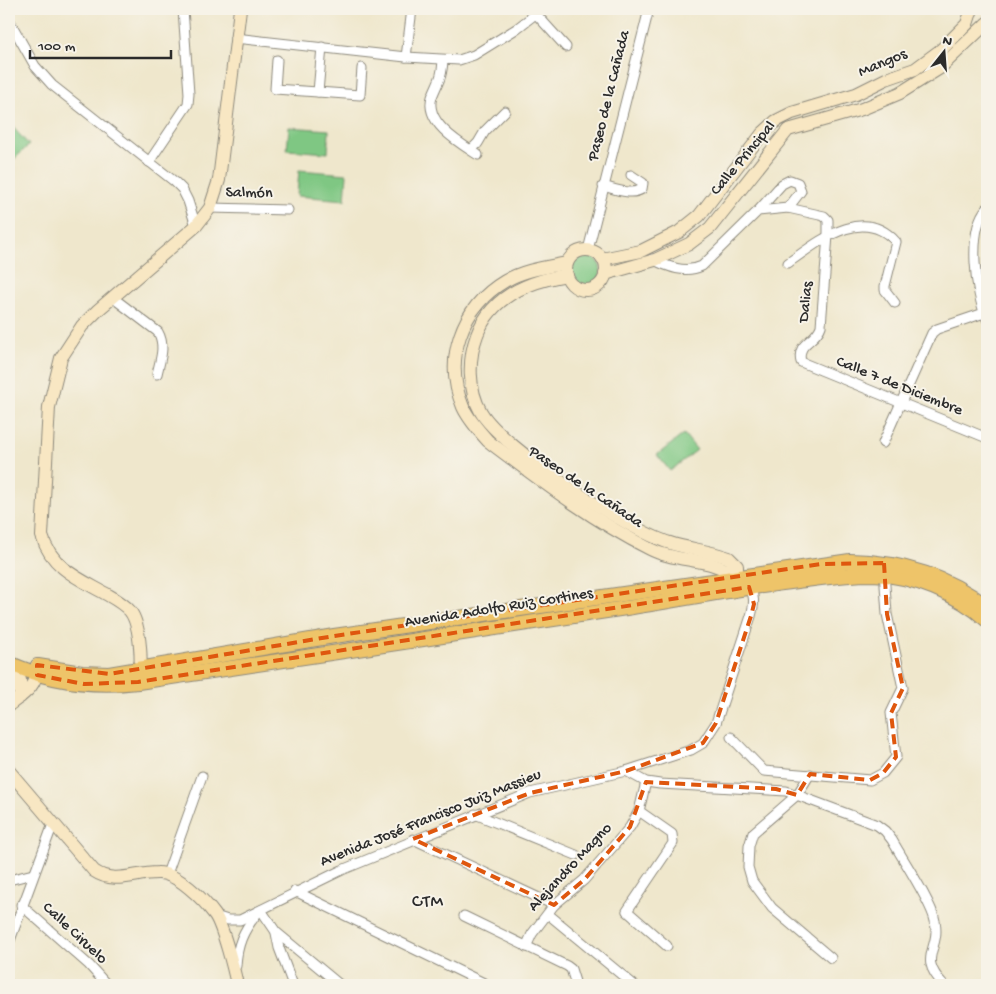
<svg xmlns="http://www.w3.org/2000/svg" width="996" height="994" font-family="'Gochi Hand',sans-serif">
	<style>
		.green { fill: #7fc783; stroke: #557957 }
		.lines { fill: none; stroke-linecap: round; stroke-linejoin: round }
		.street-casing { stroke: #8d897c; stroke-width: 11 }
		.secondary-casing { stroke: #8d897c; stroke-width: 14 }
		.primary-casing { stroke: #8d897c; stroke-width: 16 }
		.street { stroke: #fff; stroke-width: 9 }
		.secondary { stroke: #f8e7c3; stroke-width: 12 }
		.primary { stroke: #eec469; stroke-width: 14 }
		.marked { fill: none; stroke: #df570e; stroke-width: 4; stroke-dasharray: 10 6; stroke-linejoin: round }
		.labels { text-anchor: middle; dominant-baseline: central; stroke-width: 4; stroke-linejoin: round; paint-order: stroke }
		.street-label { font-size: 16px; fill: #2b2b2b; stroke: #f7f3e8 }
		.neighbourhood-label { font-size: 18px; letter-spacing: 1px; fill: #2b2b2b; stroke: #f7f3e8 }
	</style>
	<rect width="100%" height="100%" fill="#f7f3e8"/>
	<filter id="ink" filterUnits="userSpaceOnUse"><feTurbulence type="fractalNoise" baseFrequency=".02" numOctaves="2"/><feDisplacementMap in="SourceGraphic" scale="10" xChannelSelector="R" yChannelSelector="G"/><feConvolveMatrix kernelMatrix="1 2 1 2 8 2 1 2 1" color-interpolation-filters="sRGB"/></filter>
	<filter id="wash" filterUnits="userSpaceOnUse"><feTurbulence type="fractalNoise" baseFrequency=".0096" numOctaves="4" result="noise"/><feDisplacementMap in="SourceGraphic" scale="20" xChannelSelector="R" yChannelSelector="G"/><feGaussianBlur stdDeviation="1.12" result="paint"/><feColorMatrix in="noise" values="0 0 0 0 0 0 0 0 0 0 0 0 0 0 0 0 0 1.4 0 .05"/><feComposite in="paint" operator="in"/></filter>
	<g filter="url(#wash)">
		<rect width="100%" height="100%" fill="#efe7cc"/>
		<!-- green -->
		<g class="green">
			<path d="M9,123L29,145L9,164Z"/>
			<path d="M289,127L329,130L328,153L287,150Z"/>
			<path d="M299,170L347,174L345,200L297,196Z"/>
			<circle cx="586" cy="271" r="15"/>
			<path d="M684,434L697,450L670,471L657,455Z"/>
		</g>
	</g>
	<g filter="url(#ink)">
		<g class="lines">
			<defs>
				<g id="street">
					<path d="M536,14L566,47"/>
					<path d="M9,20L35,66L52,85L175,182L182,189L188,201L196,226"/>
					<path d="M235,38L406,57L459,60L474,55L516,29L542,9"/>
					<path d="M406,57L412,9"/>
					<path d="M277,60L275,89L360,95L362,68"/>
					<path d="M443,60C442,79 438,81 432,97C424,123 461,144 478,155"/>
					<path d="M318,92L322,47"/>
					<path d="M471,150L478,143L485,131L505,111"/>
					<path d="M149,162L188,104L189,94L183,9"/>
					<path d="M603,186C615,189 631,196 642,189L643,183L631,175"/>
					<path d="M210,208L288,210"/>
					<path d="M987,208C967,230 975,294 987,319"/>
					<path d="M758,211L782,184L790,180L798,183L801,191L788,208"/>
					<path d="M588,250L649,9"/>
					<path d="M652,259C668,267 685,274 702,266L758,211L788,208L824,216L828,220V235L821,326C816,342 796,342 801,362L987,438"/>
					<path d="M788,263C818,242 863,204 896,242L885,286V290L895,303"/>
					<path d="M112,297L158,332C166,346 160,360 157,374"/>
					<path d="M883,443L932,333L937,329L984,313"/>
					<path d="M731,737L764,771L870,780L883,773L896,757L891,713L903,688L887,614L884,571"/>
					<path d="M626,771L646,782L660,784L786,791L877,825L885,831L892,840C902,858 932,903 935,921C941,951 916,956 944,985"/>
					<path d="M810,774L797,795L753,833L749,846L748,867L752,881L772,908L831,958"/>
					<path d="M639,811L672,834L673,843L627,911L667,946"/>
					<path d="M475,814L576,855"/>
					<path d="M413,839L554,905"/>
					<path d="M167,874L202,776"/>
					<path d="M9,880L33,874"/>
					<path d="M295,891L488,985"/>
					<path d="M21,905L89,965L107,985"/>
					<path d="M261,910L276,932L340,985"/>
					<path d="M548,914L634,985"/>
					<path d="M215,916L228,920H240L342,870L530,793L626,771L691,750L703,743L716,723L751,616C754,605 756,594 747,585"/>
					<path d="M464,916L567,966L571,969L576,985"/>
					<path d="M276,933L279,948L293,985"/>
					<path d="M9,943L53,824"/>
					<path d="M526,947L532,934L554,905L584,880L630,827L639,811L646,782"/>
					<path d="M236,966C237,945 243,931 256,915"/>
					<path d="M9,984L10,985"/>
				</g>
				<g id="secondary">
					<circle cx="586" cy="270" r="20"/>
					<path d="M602,259L641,251L679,232L699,216L762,134L776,121L792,113L856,94L886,79L915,69L942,49L967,24L972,9"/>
					<path d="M567,263C546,267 523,270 505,281C461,307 443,360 463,407C469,420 479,431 488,441C540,480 592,520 650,549C677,563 713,557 737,577"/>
					<path d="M605,274L655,260L689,244L710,228L788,130L862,109L900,93L940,68L987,23"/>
					<path d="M567,275C529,281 491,296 477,335C468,359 468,389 481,412C502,448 629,531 670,543C689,549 710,551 729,558L737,566V577"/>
					<path d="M15,666L20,680V697"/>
					<path d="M139,677C141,667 141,658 140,647C139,635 137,620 130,611C124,604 115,599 108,595C80,579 52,569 42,536L49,407L61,358L82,326L98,310L196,226L210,208L219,180L240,9"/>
					<path d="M9,705C24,694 38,686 37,665"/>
					<path d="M9,771L94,871C115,885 134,873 157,873C177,872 204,900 215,915C223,927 234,970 237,985"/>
				</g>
				<g id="primary">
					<path d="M9,663C50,682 93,687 138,682C301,657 463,634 626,608C683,599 740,588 798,581C822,578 847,574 872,574C912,575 958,594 987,620"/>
					<path d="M38,666L82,673L109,674L334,636L850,561C901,562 947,576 987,607"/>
				</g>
			</defs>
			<!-- street casing -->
			<use href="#street" class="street-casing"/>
			<!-- secondary casing -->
			<use href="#secondary" class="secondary-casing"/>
			<!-- primary casing -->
			<use href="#primary" class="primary-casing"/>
			<!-- street -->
			<use href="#street" class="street"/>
			<!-- secondary -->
			<use href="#secondary" class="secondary"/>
			<!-- primary -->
			<use href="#primary" class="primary"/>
		</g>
	</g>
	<!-- marked area -->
	<path class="marked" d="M884,563L887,614L903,688L891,713L896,757L883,773L870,780L810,774L797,795L776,789L646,782L630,827L584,880L554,905L413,839L530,793L626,771L703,743L716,723L751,616L754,604L749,587L138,682L84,684L37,675V665L109,674L334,636L821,564Z"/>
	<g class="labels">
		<!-- street labels -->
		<g class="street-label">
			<text transform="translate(883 64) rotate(-23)">Mangos</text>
			<text transform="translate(610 96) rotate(-76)">Paseo de la Cañada</text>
			<text transform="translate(744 159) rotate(-50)">Calle Principal</text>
			<text transform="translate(249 194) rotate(1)">Salmón</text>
			<text transform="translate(807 302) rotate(-84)">Dalias</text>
			<text transform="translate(899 387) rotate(22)">Calle 7 de Diciembre</text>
			<text transform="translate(585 488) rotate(34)">Paseo de la Cañada</text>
			<text transform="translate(499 609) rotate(-9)">Avenida Adolfo Ruiz Cortines</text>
			<text transform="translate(431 819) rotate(-22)">Avenida José Francisco Juiz Massieu</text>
			<text transform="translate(571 868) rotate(-47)">Alejandro Magno</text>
			<text transform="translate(74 934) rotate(43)">Calle Ciruelo</text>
		</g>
		<!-- neighbourhood labels -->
		<g class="neighbourhood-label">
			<text x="428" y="902">CTM</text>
		</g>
	</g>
	<!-- margin -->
	<rect width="996" height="994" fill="none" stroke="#f7f3e8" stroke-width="30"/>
	<!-- north arrow -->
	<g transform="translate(944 52) rotate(17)" stroke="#f7f3e8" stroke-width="4" paint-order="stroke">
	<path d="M0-4L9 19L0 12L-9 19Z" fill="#2b2b2b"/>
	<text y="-8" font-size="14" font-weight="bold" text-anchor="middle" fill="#2b2b2b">N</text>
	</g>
	<!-- scale -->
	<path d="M30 50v8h141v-8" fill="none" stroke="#2b2b2b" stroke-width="2.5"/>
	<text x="38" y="50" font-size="15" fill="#2b2b2b" stroke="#f7f3e8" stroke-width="4" paint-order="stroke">100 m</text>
</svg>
